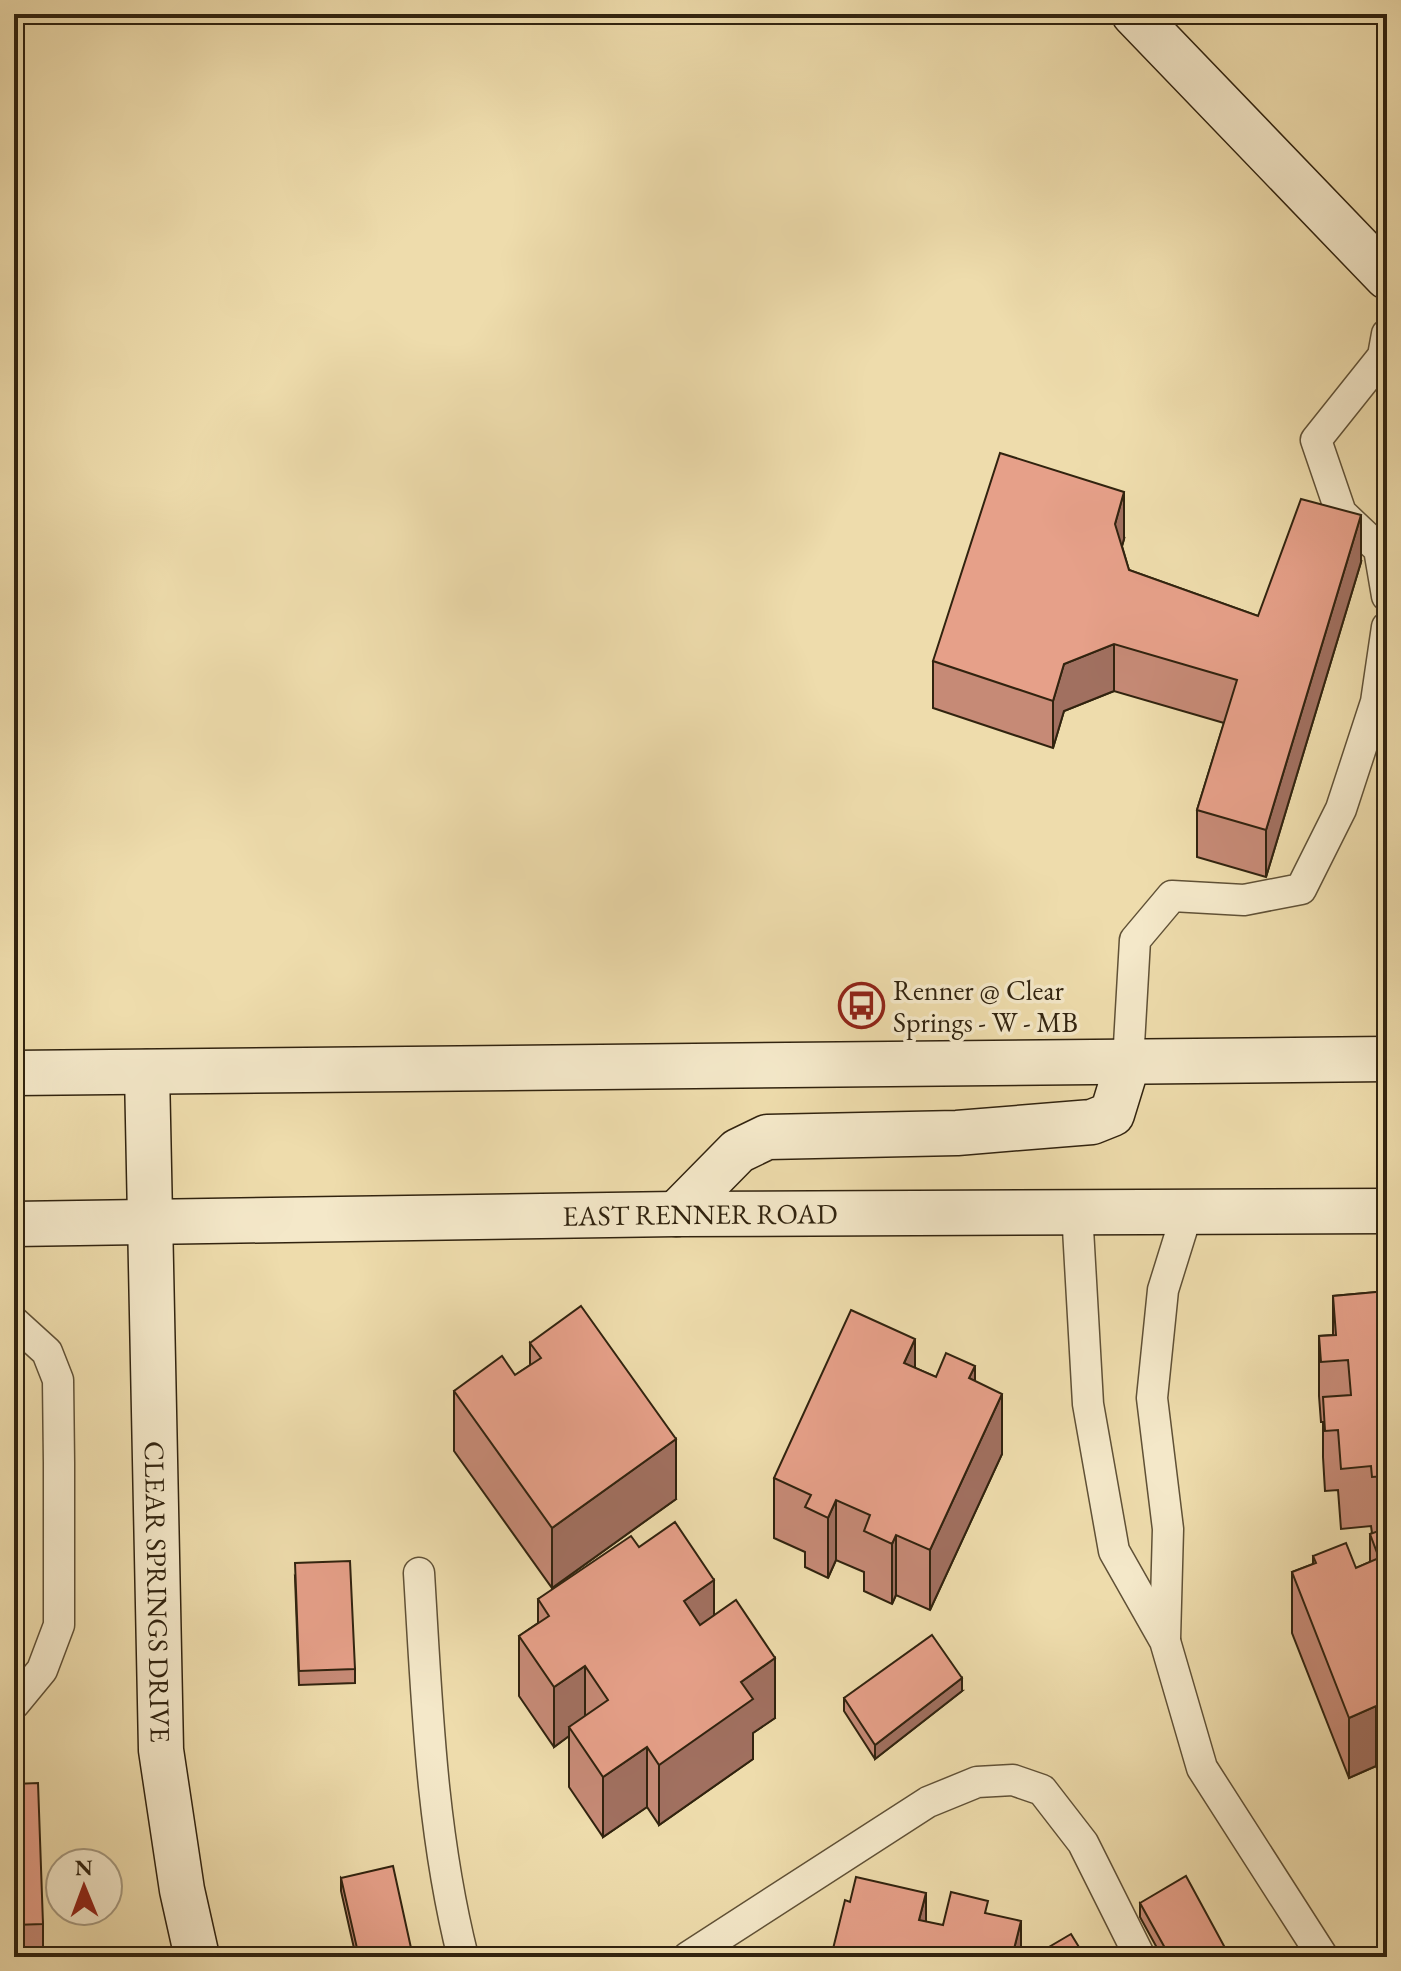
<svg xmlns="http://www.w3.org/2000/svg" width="1401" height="1971" font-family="'EB Garamond',serif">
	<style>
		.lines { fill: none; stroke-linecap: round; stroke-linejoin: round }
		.lane-casing { stroke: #605136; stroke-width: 33 }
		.secondary-casing { stroke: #31230f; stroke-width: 47 }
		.lane { stroke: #f4e8c9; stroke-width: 30 }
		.secondary { stroke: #f4e8c9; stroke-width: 44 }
		.wall { fill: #c68a76; stroke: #31230f; stroke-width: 2 }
		.shaded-wall { fill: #a17060; stroke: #31230f; stroke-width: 2 }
		.building { fill: #e6a089; stroke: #31230f; stroke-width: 2 }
		.labels { text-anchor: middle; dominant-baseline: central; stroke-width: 7; stroke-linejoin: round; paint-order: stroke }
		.poi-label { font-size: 28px; fill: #31230f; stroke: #f4e8c9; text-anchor: start }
		.street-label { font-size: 28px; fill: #31230f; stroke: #f4e8c9 }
	</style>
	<rect width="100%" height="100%" fill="#eedcac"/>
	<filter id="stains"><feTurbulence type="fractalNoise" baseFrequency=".0025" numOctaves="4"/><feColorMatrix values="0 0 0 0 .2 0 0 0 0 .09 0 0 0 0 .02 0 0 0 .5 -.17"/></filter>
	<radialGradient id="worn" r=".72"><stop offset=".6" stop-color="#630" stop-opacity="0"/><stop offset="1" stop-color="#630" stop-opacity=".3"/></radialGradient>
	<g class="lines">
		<defs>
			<g id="lane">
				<path d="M1387,334L1383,356L1316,440L1341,513L1379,549L1387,596"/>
				<path d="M1128,1062L1135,940L1172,896L1244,900L1301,889L1341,809L1376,702L1387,627"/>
				<path d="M1077,1211L1088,1404L1114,1551L1165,1641L1202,1768L1323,1957"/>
				<path d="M14,1322L47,1352L58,1380L59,1463V1625L42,1670L14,1704"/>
				<path d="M419,1573C427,1703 431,1830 463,1957"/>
				<path d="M1165,1639L1168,1529L1152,1398L1163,1290L1187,1213"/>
				<path d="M688,1957L928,1802L977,1782L1013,1780L1042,1790L1083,1843L1140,1957"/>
			</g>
			<g id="secondary">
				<path d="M1134,14L1387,277"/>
				<path id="s1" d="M147,1072L161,1750L182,1890L197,1957"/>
				<path d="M14,1073L1387,1059"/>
				<path d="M676,1214L738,1151L767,1137L957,1133L1092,1122L1112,1114L1128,1062"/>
				<path id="s2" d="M14,1224L676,1214L1387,1211"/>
			</g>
		</defs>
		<!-- lane casing -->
		<use href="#lane" class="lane-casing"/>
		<!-- secondary casing -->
		<use href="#secondary" class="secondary-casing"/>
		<!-- lane -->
		<use href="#lane" class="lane"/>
		<!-- secondary -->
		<use href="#secondary" class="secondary"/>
	</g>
	<!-- wall -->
	<g class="wall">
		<path d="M1124,539L1122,546L1129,570L1258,616L1361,562L1266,877L1197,857V810L1224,723L1114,691L1064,711L1053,748L933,708V661Z"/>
		<path d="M1387,1291V1771L1379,1774L1376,1766L1349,1778L1292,1633V1572L1313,1564V1556L1356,1568L1370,1562V1534L1372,1533L1371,1526L1341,1529L1338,1490L1325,1491L1323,1457V1422H1321L1319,1396V1336L1333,1335V1296Z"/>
		<path d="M530,1343L676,1499L552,1588L454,1451V1391L515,1375L530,1365Z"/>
		<path d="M915,1368L936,1377L975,1381L1002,1454L930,1610L896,1595L892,1604L864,1591V1572L836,1560L828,1578L805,1567V1552L774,1538V1478Z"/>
		<path d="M639,1547L714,1615L775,1718L753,1733V1759L659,1825L647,1807L603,1837L569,1787V1736L554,1747L519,1696V1636L538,1623V1599Z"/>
		<path d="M295,1577L355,1669V1683L299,1685Z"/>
		<path d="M962,1691L875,1759L844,1711V1698Z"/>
		<path d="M14,1784L43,1924V1950L14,1951Z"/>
		<path d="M341,1878L413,1957H356L341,1891Z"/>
		<path d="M1140,1903L1230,1957H1162L1140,1917Z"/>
	</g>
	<!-- shaded-wall -->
	<g class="shaded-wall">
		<path d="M1124,492V539L1115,571V524Z"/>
		<path d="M1361,515V562L1266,877V830Z"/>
		<path d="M1114,644V691L1064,711L1053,748V701L1064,664Z"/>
		<path d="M915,1339V1399L904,1363Z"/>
		<path d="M975,1366V1426L969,1378Z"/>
		<path d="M1002,1394V1454L930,1610V1550Z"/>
		<path d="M676,1439V1499L552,1588V1528Z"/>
		<path d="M836,1500V1560L828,1578V1518Z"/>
		<path d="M896,1535V1595L892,1604V1544Z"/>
		<path d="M714,1580V1640L684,1661V1601Z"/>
		<path d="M775,1658V1718L753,1733V1759L659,1825V1765L741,1682Z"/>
		<path d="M585,1666V1726L569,1727V1736L554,1747V1687Z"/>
		<path d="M962,1678V1691L875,1759V1745Z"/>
		<path d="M1376,1706V1766L1349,1778V1718Z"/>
		<path d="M1387,1711V1771L1379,1774V1713Z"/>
		<path d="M647,1747V1807L603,1837V1777Z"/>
		<path d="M926,1893V1954L919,1920Z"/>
		<path d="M1021,1921V1957H1012Z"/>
	</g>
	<!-- building -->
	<g class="building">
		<path d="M1000,453L1124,492L1115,524L1129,570L1258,616L1301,499L1361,515L1266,830L1197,810L1237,680L1114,644L1064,664L1053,701L933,661Z"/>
		<path d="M1387,1291V1476L1372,1477L1371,1466L1341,1469L1338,1430L1325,1431L1323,1397L1351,1395L1348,1360L1321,1362L1319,1336L1336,1335L1333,1296Z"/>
		<path d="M581,1306L676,1439L552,1528L454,1391L502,1356L515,1375L541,1358L530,1343Z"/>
		<path d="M851,1310L915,1339L904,1363L936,1377L946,1353L975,1366L969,1378L1002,1394L930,1550L896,1535L892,1544L864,1531L870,1515L836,1500L828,1518L805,1507L811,1495L774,1478Z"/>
		<path d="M675,1522L714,1580L684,1601L700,1625L736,1600L775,1658L741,1682L753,1699L659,1765L647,1747L603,1777L569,1727L608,1700L585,1666L554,1687L519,1636L549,1616L538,1599L631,1536L639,1547Z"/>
		<path d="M1387,1528V1711L1379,1713L1376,1706L1349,1718L1292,1572L1316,1563L1313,1556L1346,1543L1356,1568L1379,1558L1370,1534Z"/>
		<path d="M350,1561L355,1669L299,1671L295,1563Z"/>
		<path d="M932,1635L962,1678L875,1745L844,1698Z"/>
		<path d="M38,1783L43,1924L14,1925V1784Z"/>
		<path d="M393,1866L413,1957H359L341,1878Z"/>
		<path d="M1186,1876L1230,1957H1170L1140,1903Z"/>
		<path d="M856,1877L926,1893L919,1920L943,1925L951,1892L988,1901L985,1913L1021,1921L1012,1957H831L845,1900L850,1902Z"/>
		<path d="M1071,1934L1085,1957H1032Z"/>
	</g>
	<!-- icons -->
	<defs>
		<symbol id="bus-ring" viewBox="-11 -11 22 22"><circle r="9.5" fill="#f4e8c9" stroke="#8f2418" stroke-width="1.5"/><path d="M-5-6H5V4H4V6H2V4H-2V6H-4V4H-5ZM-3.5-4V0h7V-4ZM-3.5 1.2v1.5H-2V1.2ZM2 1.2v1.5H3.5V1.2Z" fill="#8f2418"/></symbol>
	</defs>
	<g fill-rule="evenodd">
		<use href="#bus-ring" x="836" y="980" width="51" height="51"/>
	</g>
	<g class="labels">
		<!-- poi labels -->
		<g class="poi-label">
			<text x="893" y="990">Renner @ Clear<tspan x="893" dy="32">Springs - W - MB</tspan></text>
		</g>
		<!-- street labels -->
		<g class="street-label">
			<text stroke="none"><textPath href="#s2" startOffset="686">EAST RENNER ROAD</textPath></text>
			<text stroke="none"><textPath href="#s1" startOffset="520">CLEAR SPRINGS DRIVE</textPath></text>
		</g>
	</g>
	<!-- margin -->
	<rect width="1401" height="1971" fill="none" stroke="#eedcac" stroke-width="48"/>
	<rect x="16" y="16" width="1369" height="1939" fill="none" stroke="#31230f" stroke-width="4"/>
	<rect x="24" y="24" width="1353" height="1923" fill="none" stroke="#31230f" stroke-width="2"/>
	<!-- north arrow -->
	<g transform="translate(84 1887) rotate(359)"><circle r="38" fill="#f4e8c9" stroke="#a6997f" stroke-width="2"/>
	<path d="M0-6L14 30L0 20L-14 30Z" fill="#8f2418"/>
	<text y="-12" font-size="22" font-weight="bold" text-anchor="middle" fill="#31230f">N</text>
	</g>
	<rect width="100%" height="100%" filter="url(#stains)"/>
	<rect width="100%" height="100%" fill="url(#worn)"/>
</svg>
